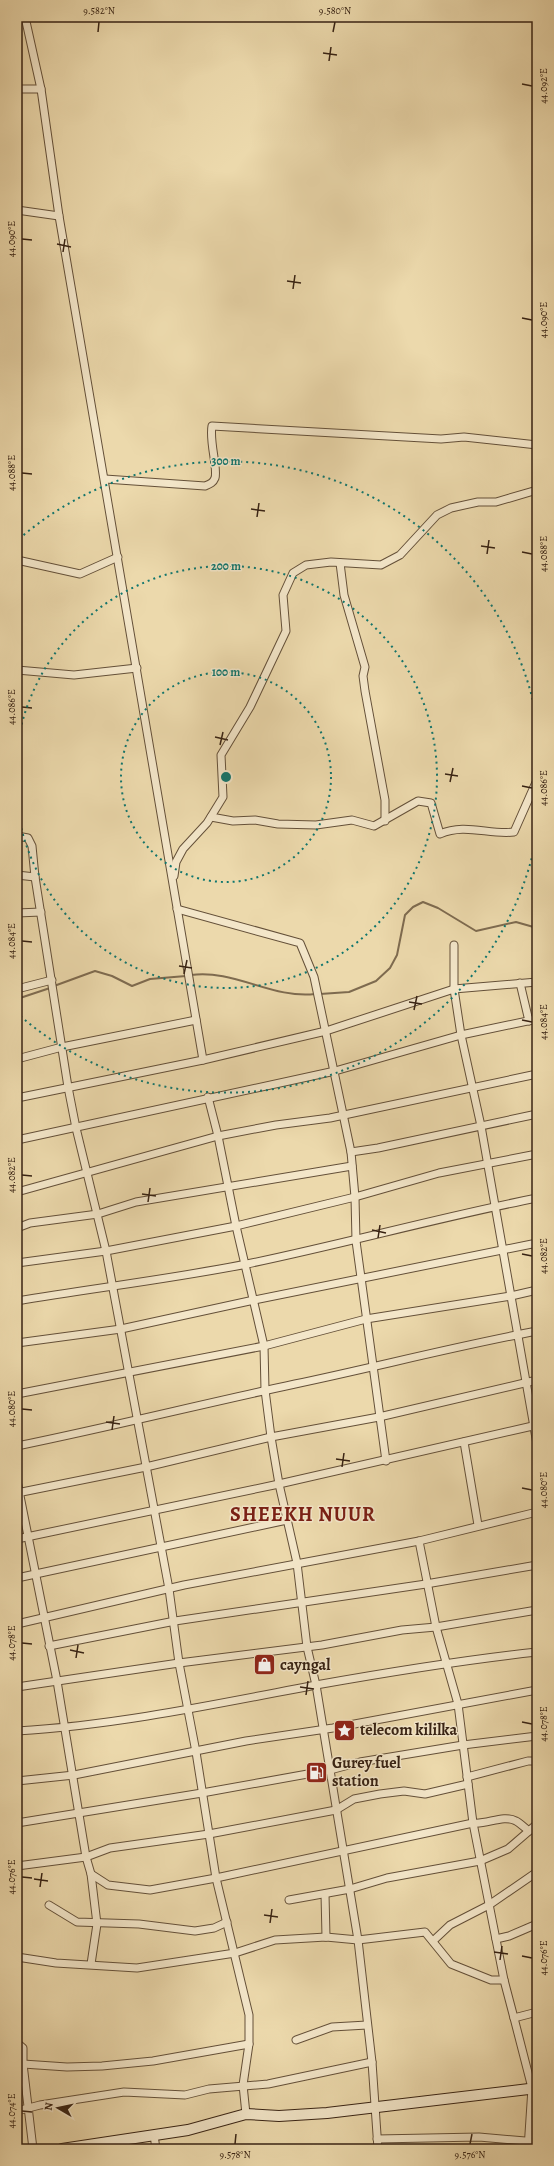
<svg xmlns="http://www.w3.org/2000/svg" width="554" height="2166" font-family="Alegreya,serif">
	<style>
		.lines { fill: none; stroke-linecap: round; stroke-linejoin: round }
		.stream { stroke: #7e6b50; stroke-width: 2 }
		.street-casing { stroke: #645039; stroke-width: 9 }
		.secondary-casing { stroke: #372213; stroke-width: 12 }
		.street { stroke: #f3e6c9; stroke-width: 7 }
		.secondary { stroke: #f3e6c9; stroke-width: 10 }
		.ticks { fill: none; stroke: #372213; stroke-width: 1.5 }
		.ring { fill: none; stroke: #0f766e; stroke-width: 2; stroke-dasharray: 2 4 }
		.labels { text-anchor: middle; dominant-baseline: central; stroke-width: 3; stroke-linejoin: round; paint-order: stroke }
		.poi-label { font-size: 16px; font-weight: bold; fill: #372213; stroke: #f3e6c9; text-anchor: start }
		.district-label { font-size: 20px; font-weight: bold; letter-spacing: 1px; fill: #7a1f14; stroke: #f3e6c9 }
		.centre { fill: #0f766e; stroke: #f3e6c9; stroke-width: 2 }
		.ring-label { font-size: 12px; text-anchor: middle; font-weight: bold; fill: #0f766e; stroke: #f3e6c9; stroke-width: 3; stroke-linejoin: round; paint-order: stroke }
		.neatline { fill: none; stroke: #372213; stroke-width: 1.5 }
		.ticks-label { font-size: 10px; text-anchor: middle; fill: #372213 }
	</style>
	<rect width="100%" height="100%" fill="#ecd9ac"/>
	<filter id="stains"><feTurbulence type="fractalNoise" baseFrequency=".005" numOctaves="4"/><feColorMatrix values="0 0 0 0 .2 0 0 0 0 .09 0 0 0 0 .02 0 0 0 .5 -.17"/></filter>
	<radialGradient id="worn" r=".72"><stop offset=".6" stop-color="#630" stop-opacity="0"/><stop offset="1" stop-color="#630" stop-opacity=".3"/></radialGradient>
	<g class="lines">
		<!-- stream -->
		<g class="stream">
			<path d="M191,975C234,969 272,999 315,994"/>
			<path d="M54,986L95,971L112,976L132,986L150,979L186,976"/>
			<path d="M320,994L349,992L376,981L390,968L397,955L405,915L413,907L423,902L438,908L476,931L516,922L537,928"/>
			<path d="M17,999L50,988"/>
		</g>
		<defs>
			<g id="street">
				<path d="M25,17L41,89L59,216L203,1060"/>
				<path d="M17,89H41"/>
				<path d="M17,210L59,216"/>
				<path d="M105,479L205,486C210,484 213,483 215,478C218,468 209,441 212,426L441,439L464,437L537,445"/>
				<path d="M17,560L80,574L118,557"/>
				<path d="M340,563L344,595L365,667L363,676L365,691L385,800V821"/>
				<path d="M17,670L74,675L137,668"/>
				<path d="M211,817L233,821L255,820L278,824L316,825L352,820L374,826L418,801L431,803L440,834C465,823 489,835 514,832L537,780"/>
				<path d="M17,836L28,838L32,846L35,877L68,1087L76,1128L106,1251L169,1589L179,1663L196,1752L216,1878L249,2015V2044L243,2085L246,2114"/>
				<path d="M17,875L35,877"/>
				<path d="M174,876L176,862L183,849L207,823L223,797L221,755L250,707L286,631L283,595L293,573L306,565L331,562L381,565L400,555L437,515L451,508L478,502H496L537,490"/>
				<path d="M177,909L300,943L314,977L351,1152L355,1197L356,1241L386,1461"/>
				<path d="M17,913L41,912"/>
				<path d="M454,945V989L461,1035L481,1126L537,1444"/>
				<path d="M520,983L529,1021"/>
				<path d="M17,989L52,980"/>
				<path d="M17,1059L62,1047L196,1020"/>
				<path d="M208,1097L218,1136L236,1226L264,1346L265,1390L271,1437L279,1484L297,1563L307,1647L316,1685L358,1940L372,2062L378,2149"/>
				<path d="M17,1098L203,1060L326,1031L454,989L537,982"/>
				<path d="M17,1140L335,1071L461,1035L537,1019"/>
				<path d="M351,1152L378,1148L537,1114"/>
				<path d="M17,1192L218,1136L276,1125L330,1118L537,1074"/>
				<path d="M17,1228L30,1223L98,1214L136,1202L352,1166"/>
				<path d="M17,1263L106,1251L236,1226L355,1197L439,1173L537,1154"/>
				<path d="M17,1301C94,1288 171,1279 247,1264C344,1244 440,1217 537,1198"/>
				<path d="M17,1343L121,1329L254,1300L537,1243"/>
				<path d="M17,1394L264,1346L366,1319L511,1296L537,1290"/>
				<path d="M464,1442L478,1525"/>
				<path d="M17,1446C110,1427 202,1404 295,1384C376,1367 456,1346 537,1331"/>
				<path d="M17,1481L57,1681L86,1857L91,1874L108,1885L150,1890L216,1878L473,1823C487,1825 503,1814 516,1821C520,1823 525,1828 529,1831"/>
				<path d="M17,1493L146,1467L271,1437L379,1417L537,1380"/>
				<path d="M17,1539L279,1484L537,1425"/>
				<path d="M419,1541L436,1627L458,1704L473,1823L504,1980"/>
				<path d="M17,1578L287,1520"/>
				<path d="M17,1624L184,1585L419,1541L537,1512"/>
				<path d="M49,1646L175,1621L426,1584L537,1565"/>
				<path d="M17,1687L179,1663L322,1645L402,1630L436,1627L537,1610"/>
				<path d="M17,1731C118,1725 216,1704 316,1685C389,1672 463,1660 537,1652"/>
				<path d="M467,1777L528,1761H537"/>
				<path d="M17,1781L74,1775L246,1741L333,1728L537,1690"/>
				<path d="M17,1823L202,1793L330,1770L360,1762L463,1745L537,1736"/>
				<path d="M17,1866L86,1857L110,1848L209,1834L336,1810L354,1799L380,1794L404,1791L425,1794L468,1784"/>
				<path d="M325,1894L326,1937"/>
				<path d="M289,1900L350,1889L387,1878L480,1861L508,1849L537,1824"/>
				<path d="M49,1905L77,1922L139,1924L195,1931L214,1928L227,1922"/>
				<path d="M496,1939L509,1936L537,1924"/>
				<path d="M433,1941L450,1925L489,1905L537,1872"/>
				<path d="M17,1957L56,1963L137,1968L235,1953L275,1940L326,1937L358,1940L425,1932L451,1964L491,1980H504L514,2018L537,2012"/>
				<path d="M91,1964L97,1924L91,1874"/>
				<path d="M514,2018L532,2088L528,2149"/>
				<path d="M296,2040L332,2027L367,2025"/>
				<path d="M17,2043L23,2048V2064L33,2149"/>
				<path d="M17,2065L23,2064L67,2067L102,2066L153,2061L249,2044"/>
				<path d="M17,2111L40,2105L124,2092L185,2095L209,2089L268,2084L372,2062"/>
				<path d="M154,2135L156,2149"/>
				<path d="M377,2139L479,2137L537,2142"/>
			</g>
			<path id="secondary" d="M62,2149L188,2130L246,2114L279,2116L327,2113L537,2088"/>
		</defs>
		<!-- street casing -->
		<use href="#street" class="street-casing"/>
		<!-- secondary casing -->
		<use href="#secondary" class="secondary-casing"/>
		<!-- street -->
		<use href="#street" class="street"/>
		<!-- secondary -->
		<use href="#secondary" class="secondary"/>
	</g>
	<!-- ticks -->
	<path class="ticks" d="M98,32L99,22M333,32L335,22M323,53L337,55M329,61L331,47M522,84L532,86M22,239L32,240M57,244L71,247M63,252L65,239M287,281L301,283M293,289L295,275M522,318L532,320M22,473L32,474M251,509L265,511M257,517L259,503M481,546L495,548M522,552L532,554M487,554L489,540M22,707L32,708M215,737L228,740M220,745L223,732M445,774L458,776M450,782L453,768M522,786L532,788M22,941L32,942M179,966L192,968M184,974L187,960M409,1002L422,1004M414,1010L417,996M522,1020L532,1022M22,1175L32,1176M142,1194L156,1196M148,1202L150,1188M372,1230L386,1233M378,1238L380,1225M522,1254L532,1256M22,1409L32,1410M106,1422L120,1424M112,1430L114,1416M336,1459L350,1461M342,1467L344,1453M522,1488L532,1490M22,1643L32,1644M70,1650L84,1653M76,1658L78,1645M300,1687L314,1689M306,1695L308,1681M522,1722L532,1724M22,1877L32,1878M34,1879L48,1881M40,1887L42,1873M264,1915L278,1917M270,1923L272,1909M494,1952L508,1954M522,1956L532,1958M500,1960L502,1946M22,2111L32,2112M235,2144L236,2134M470,2144L472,2134"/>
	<!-- distance rings -->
	<g class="ring">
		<circle cx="226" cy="777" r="105"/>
		<path d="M17 748A211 211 0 1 1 17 806"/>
		<path d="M537 835A316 316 0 0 1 19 1015M19 539A316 316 0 0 1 537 719"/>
	</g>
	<!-- icons -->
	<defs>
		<symbol id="shop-square" viewBox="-11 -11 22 22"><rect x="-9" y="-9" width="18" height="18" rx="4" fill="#8f2418" stroke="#f3e6c9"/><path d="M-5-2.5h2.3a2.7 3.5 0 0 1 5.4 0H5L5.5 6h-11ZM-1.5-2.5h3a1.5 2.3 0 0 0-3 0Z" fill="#fff"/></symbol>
		<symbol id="sight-square" viewBox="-11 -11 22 22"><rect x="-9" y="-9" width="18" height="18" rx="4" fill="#8f2418" stroke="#f3e6c9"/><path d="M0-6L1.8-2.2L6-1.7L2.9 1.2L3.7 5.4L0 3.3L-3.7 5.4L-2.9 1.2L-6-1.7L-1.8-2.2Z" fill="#fff"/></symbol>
		<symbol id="fuel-square" viewBox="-11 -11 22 22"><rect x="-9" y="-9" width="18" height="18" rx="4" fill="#8f2418" stroke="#f3e6c9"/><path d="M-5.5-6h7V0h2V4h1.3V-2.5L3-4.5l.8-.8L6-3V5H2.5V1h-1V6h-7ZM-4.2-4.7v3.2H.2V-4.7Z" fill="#fff"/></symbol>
	</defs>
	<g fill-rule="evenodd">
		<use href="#shop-square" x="252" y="1652" width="25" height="25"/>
		<use href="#sight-square" x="332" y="1718" width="25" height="25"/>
		<use href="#fuel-square" x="304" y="1760" width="25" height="25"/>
	</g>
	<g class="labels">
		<!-- poi labels -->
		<g class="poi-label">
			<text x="280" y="1665">cayngal</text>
			<text x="360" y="1730">telecom kililka</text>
			<text x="332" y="1763">Gurey fuel<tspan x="332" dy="18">station</tspan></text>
		</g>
		<!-- district labels -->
		<g class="district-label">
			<text x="303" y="1514">SHEEKH NUUR</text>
		</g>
	</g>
	<circle cx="226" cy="777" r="6" class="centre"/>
	<g class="ring-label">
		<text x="226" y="465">300 m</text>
		<text x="226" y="570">200 m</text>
		<text x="226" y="676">100 m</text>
	</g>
	<!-- margin -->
	<rect width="554" height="2166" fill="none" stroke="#ecd9ac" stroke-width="44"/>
	<!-- north arrow -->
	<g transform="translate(58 2108) rotate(279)" stroke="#f3e6c9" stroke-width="3" paint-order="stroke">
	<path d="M0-3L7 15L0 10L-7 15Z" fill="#372213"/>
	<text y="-6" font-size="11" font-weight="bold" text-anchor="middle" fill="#372213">N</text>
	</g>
	<rect x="22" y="22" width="510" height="2122" class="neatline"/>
	<g class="ticks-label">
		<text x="99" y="14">9.582°N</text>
		<text x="335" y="14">9.580°N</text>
		<text transform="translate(543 86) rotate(-90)" y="4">44.092°E</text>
		<text transform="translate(11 239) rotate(-90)" y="4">44.090°E</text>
		<text transform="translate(543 320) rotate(-90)" y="4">44.090°E</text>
		<text transform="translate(11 473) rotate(-90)" y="4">44.088°E</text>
		<text transform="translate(543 554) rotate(-90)" y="4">44.088°E</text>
		<text transform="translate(11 707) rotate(-90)" y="4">44.086°E</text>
		<text transform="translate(543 788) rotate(-90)" y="4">44.086°E</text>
		<text transform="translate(11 941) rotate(-90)" y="4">44.084°E</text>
		<text transform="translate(543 1022) rotate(-90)" y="4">44.084°E</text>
		<text transform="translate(11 1175) rotate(-90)" y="4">44.082°E</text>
		<text transform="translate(543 1256) rotate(-90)" y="4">44.082°E</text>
		<text transform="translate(11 1409) rotate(-90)" y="4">44.080°E</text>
		<text transform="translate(543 1490) rotate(-90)" y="4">44.080°E</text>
		<text transform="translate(11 1643) rotate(-90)" y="4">44.078°E</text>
		<text transform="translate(543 1724) rotate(-90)" y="4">44.078°E</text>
		<text transform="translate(11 1877) rotate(-90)" y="4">44.076°E</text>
		<text transform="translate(543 1958) rotate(-90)" y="4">44.076°E</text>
		<text transform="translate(11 2111) rotate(-90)" y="4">44.074°E</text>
		<text x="235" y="2158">9.578°N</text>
		<text x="470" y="2158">9.576°N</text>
	</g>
	<rect width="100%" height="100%" filter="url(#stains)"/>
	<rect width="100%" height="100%" fill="url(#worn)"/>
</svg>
